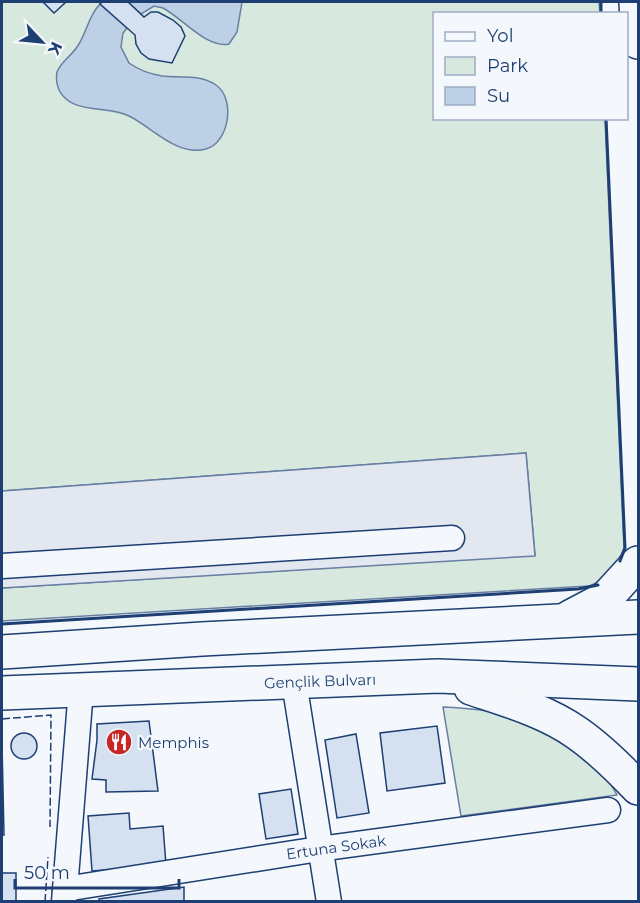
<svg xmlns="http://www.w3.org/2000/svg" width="640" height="903" font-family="Montserrat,sans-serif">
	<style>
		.green { fill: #d7e8df; stroke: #687fa3; stroke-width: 1.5 }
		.parking { fill: #e3e8f0; stroke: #687fa3; stroke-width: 1.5 }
		.water { fill: #bed0e5; stroke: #687fa3; stroke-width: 1.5 }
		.building { fill: #d5e0f0; stroke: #1d3f73; stroke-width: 1.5 }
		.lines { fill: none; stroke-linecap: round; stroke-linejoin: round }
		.minor-casing { stroke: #1d3f73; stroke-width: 27 }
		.highway-casing { stroke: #1d3f73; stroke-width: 36 }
		.minor { stroke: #f4f7fb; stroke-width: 24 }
		.highway { stroke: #f4f7fb; stroke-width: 33 }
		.fence { stroke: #1d3f73; stroke-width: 1.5; stroke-dasharray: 8 3; stroke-linecap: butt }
		.wall { stroke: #1d3f73; stroke-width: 3 }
		.labels { text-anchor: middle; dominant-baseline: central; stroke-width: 4.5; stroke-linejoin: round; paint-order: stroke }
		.street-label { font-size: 15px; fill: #1d3f73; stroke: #f4f7fb }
		.poi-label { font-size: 15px; fill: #1d3f73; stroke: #f4f7fb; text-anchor: start }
	</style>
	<rect width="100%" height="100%" fill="#f4f7fb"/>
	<!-- green -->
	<g class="green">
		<path d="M2,2H599L600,13L434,14V118L605,119L624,548C619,563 604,581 589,586L2,621V588L535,555L526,453L2,491Z"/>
		<path d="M443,707C463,708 484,709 503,714C547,726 596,753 617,795L461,816Z"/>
	</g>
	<!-- parking -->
	<path class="parking" d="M526,453L535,556L2,588V491Z"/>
	<!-- water -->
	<g class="water">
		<path d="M128,2H242L237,32L229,44C207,49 182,18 163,8L154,6L141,14Z"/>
		<path d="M100,4L127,28L123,33L121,47L129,63C139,70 150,74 162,76C180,78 200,74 216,85C236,99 229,143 206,149C177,157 152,127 129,116C108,105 71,115 59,90C57,85 56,77 57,72C61,62 71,56 77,47C87,33 88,16 100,4Z"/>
	</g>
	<!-- building -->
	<g class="building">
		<path d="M43,2H66L54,13Z"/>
		<path d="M102,2H128L144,17L151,12H158L173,20L181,27L185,36L172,63L149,59L141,53L136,44L135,35L100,4Z"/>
		<path d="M149,721L158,791L106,792V780L92,779L97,740V724Z"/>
		<path d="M437,726L445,783L387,791L380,733Z"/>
		<circle cx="24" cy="746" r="13"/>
		<path d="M356,734L369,813L337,818L325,740Z"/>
		<path d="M2,744L4,835H2Z"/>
		<path d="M291,789L298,834L266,839L259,794Z"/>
		<path d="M129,813L130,829L163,826L166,865L92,871L88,816Z"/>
		<rect x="2" y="873" width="14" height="29"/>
		<path d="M184,887V902H99V899Z"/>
	</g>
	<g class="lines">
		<defs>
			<g id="minor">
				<path d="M2,566L452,538"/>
				<path d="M294,682L329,902"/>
				<path d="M65,889L319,849L608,810"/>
				<path d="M64,902L81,689"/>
			</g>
			<g id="highway">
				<path d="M636,2L638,42"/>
				<path d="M570,617L606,598L638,563"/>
				<path d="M2,652L202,639L638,617"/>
				<path d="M471,688C507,700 546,711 577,733C600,749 619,768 638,788"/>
				<path d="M2,693L438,676L638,684"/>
			</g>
		</defs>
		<!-- minor casing -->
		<use href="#minor" class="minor-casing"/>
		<!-- highway casing -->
		<use href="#highway" class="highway-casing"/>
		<!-- minor -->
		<use href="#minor" class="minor"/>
		<!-- highway -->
		<use href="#highway" class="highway"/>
		<!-- fence -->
		<g class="fence">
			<path d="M2,719L51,715L50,827"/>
			<path d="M45,902L48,857"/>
		</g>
		<!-- wall -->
		<g class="wall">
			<path d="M601,2V14"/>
			<path d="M606,118L625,548L620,561"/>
			<path d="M2,624L578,589L598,585"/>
		</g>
	</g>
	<!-- icons -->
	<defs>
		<symbol id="restaurant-disc" viewBox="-11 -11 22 22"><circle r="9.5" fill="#c62828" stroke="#f4f7fb"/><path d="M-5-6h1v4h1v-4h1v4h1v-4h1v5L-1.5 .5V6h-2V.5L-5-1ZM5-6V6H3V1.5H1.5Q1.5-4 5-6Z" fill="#fff"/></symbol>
	</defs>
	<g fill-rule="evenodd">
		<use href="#restaurant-disc" x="104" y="727" width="30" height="30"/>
	</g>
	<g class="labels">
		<!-- street labels -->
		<g class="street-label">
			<text transform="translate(320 681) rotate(-2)">Gençlik Bulvarı</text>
			<text transform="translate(336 847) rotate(-8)">Ertuna Sokak</text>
		</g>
		<!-- poi labels -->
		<g class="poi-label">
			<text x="138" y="742">Memphis</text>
		</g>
	</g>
	<!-- border -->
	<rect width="640" height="903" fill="none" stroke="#1d3f73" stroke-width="6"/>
	<!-- legend -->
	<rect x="433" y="12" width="195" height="108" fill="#f4f7fb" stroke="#9eadc5" stroke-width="1.5"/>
	<rect x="445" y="32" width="30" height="9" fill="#f4f7fb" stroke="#9eadc5" stroke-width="1.5"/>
	<text x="487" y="42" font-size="18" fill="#1d3f73">Yol</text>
	<rect x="445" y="57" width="30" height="18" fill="#d7e8df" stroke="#9eadc5" stroke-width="1.5"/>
	<text x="487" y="72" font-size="18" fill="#1d3f73">Park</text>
	<rect x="445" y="87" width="30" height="18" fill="#bed0e5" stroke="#9eadc5" stroke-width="1.5"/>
	<text x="487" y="102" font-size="18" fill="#1d3f73">Su</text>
	<!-- north arrow -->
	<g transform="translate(42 42) rotate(116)" stroke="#f4f7fb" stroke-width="4.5" paint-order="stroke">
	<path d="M0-4.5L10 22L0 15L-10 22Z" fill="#1d3f73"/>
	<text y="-9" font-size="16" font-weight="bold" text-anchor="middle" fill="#1d3f73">K</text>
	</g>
	<!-- scale -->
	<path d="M15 879v9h164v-9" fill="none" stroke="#1d3f73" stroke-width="3"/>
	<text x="24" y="879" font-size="18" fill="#1d3f73" stroke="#f4f7fb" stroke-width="4.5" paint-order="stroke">50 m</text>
</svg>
